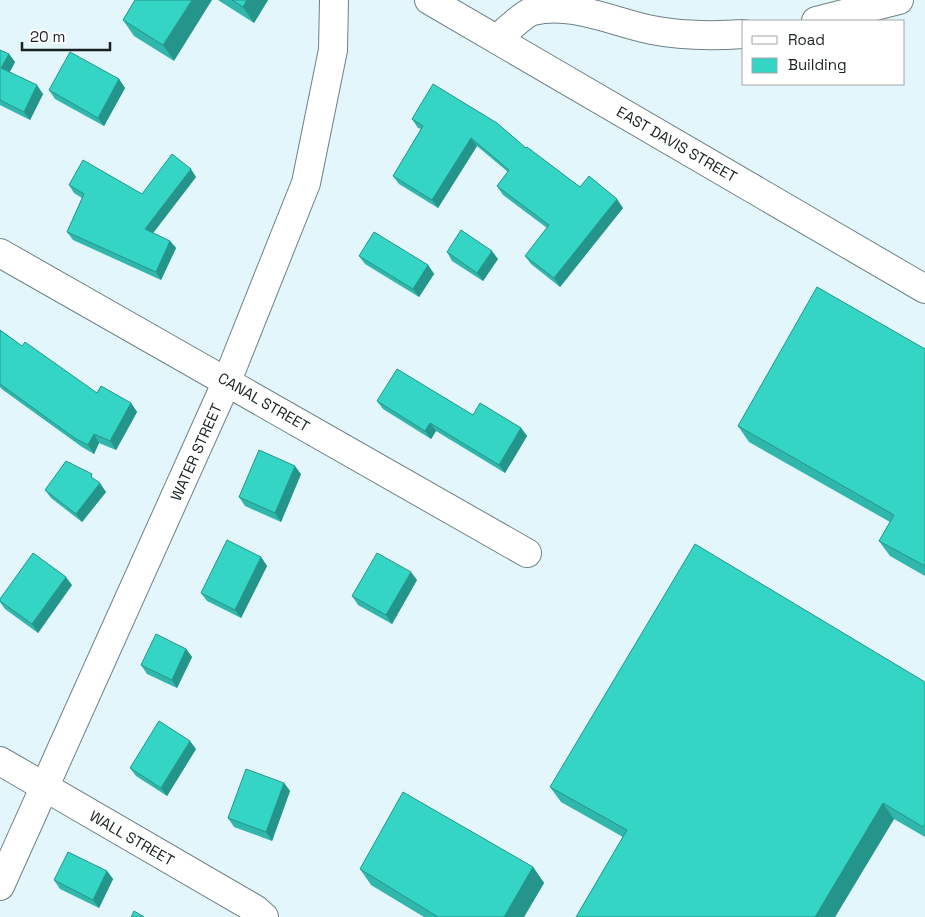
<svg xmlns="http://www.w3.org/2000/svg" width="925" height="917" font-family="'Space Grotesk',sans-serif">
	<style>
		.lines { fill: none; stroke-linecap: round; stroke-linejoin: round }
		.minor-casing { stroke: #6e8085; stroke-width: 30 }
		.major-casing { stroke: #6e8085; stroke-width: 30 }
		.minor { stroke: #fff; stroke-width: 28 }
		.major { stroke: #fff; stroke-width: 28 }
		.wall { fill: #2eb7aa }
		.shaded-wall { fill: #25958b }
		.building { fill: #35d5c6; stroke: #25958b }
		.labels { text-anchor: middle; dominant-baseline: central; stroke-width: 4; stroke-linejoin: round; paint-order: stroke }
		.street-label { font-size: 15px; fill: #192123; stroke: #fff }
	</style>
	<rect width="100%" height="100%" fill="#e2f6fc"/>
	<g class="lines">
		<defs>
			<g id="minor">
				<path d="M429,0L925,289"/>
				<path d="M816,21L899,0"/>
				<path d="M497,39C504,33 525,13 533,11C572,1 615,23 652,30C682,36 714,36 744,34"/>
				<path d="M0,253L527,553"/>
				<path d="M0,761L255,909L264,917"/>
			</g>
			<path id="major" d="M0,886L227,381L306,183L333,50L334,0"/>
		</defs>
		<!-- minor casing -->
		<use href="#minor" class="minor-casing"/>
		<!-- major casing -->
		<use href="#major" class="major-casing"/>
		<!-- minor -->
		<use href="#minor" class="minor"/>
		<!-- major -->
		<use href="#major" class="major"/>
	</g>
	<!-- wall -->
	<g class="wall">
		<path d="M135,0L174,61L134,36L123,20Z"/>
		<path d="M218,0H268L254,23Z"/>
		<path d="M0,50L9,54L15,62L10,72L43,94L30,120L0,105Z"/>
		<path d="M119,79L125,88L104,126L55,99L49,90Z"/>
		<path d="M412,119L526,148L580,187L623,208L560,287L531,264L525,256L547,228L503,195L497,186L508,172L477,146L438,208L399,184L393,176L421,129L418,128Z"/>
		<path d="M196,177L153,233L170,241L176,248L161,280L73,240L67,232L82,198L74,193L69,185L142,194Z"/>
		<path d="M447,252L498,259L483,281L452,261Z"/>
		<path d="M359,256L428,265L434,274L419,297L365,264Z"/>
		<path d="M0,330L22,346L97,393L131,403L137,412L116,450L99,443L94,454L82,447L3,390L0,387Z"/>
		<path d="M925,349V576L890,556L879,541L890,522L749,442L738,426Z"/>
		<path d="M377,401L473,415L521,428L527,436L505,473L436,431L431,439L383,409Z"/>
		<path d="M301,474L281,522L245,506L239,497Z"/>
		<path d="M97,481L106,492L82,522L51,498L45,490Z"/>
		<path d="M261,557L267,566L241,618L207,601L201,593Z"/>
		<path d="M417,580L392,624L358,605L352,596Z"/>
		<path d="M72,585L38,633L5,609L0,602V599Z"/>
		<path d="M186,649L192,657L177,688L147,674L141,665Z"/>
		<path d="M925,682V837L894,819L835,917H576L623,837L561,802L550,787Z"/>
		<path d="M196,749L167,796L136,776L130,768Z"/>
		<path d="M284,783L290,791L272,841L234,827L228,818Z"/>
		<path d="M533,867L544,883L524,917H424L371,885L360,869Z"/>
		<path d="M107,871L113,879L99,908L60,889L54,880Z"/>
	</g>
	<!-- shaded-wall -->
	<g class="shaded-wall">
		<path d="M192,0H212L174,61L163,45Z"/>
		<path d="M247,0H268L254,23L243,7Z"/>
		<path d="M9,54L15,62L7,76L1,68Z"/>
		<path d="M119,79L125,88L104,126L98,118Z"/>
		<path d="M37,85L43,94L30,120L24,112Z"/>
		<path d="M471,138L477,146L438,208L432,200Z"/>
		<path d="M191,169L196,177L150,237L145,229Z"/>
		<path d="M617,199L623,208L560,287L554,278Z"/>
		<path d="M170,241L176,248L161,280L156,272Z"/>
		<path d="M492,251L498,259L483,281L477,273Z"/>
		<path d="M428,265L434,274L419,297L413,289Z"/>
		<path d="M131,403L137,412L116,450L110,441Z"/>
		<path d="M430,423L436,431L431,439L425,431Z"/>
		<path d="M521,428L527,436L505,473L499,465Z"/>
		<path d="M94,434L99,443L94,454L88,445Z"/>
		<path d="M295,466L301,474L281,522L275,513Z"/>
		<path d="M100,483L106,492L82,522L76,514Z"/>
		<path d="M261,557L267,566L241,618L235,610Z"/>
		<path d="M411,572L417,580L392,624L386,615Z"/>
		<path d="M66,577L72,585L38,633L32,624Z"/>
		<path d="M186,649L192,657L177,688L172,680Z"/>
		<path d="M190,741L196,749L167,796L161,788Z"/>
		<path d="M284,783L290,791L272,841L266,832Z"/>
		<path d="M883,803L894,819L835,917H815Z"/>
		<path d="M533,867L544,883L524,917H504Z"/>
		<path d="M107,871L113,879L99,908L93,900Z"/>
	</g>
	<!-- building -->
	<g class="building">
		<path d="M135,0H192L163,45L123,20Z"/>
		<path d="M232,0H247L243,7Z"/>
		<path d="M0,50L9,54L1,68L37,85L24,112L0,100Z"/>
		<path d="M70,52L119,79L98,118L49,90Z"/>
		<path d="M433,84L497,123L526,148L527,147L580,187L589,176L617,199L554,278L525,256L549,225L497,186L509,170L471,138L432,200L393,176L423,126L412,119Z"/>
		<path d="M172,154L191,169L145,229L170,241L156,272L67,232L84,194L69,185L83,160L142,194Z"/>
		<path d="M461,230L492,251L477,273L447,252Z"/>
		<path d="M374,232L428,265L413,289L359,256Z"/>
		<path d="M817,287L925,349V566L879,541L894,515L738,426Z"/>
		<path d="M0,330L22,346L25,342L97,393L101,386L131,403L110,441L94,434L88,445L76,439L0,384Z"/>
		<path d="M397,369L473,415L480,403L521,428L499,465L430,423L425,431L377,401Z"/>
		<path d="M259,450L295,466L275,513L239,497Z"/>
		<path d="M66,461L92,474L91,477L100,483L76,514L45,490Z"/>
		<path d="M227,540L261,557L235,610L201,593Z"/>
		<path d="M695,544L925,682V824L923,827L883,803L815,917H576L627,830L550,787Z"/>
		<path d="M33,553L66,577L32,624L0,601V599Z"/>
		<path d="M377,553L411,572L386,615L352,596Z"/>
		<path d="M156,634L186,649L172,680L141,665Z"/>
		<path d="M159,721L190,741L161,788L130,768Z"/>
		<path d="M246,769L284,783L266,832L228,818Z"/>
		<path d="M403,792L533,867L504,917H438L360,869Z"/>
		<path d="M68,852L107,871L93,900L54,880Z"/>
		<path d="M134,911L144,917H131Z"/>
	</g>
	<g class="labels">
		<!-- street labels -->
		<g class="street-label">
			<text transform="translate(677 144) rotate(30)">EAST DAVIS STREET</text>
			<text transform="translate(264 402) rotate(30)">CANAL STREET</text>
			<text transform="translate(196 452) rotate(-66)">WATER STREET</text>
			<text transform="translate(132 838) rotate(30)">WALL STREET</text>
		</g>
	</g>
	<!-- legend -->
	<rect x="742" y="20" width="162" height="65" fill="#ffffff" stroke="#a3a6a7"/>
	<rect x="752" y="36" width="25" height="8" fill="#ffffff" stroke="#a3a6a7"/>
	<text x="788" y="45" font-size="15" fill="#192123">Road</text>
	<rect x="752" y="58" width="25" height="15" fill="#35d5c6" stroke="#a3a6a7"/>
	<text x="788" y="70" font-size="15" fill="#192123">Building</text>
	<!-- scale -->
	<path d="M22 42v8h88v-8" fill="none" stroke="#192123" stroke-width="2.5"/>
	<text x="30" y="42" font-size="15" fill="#192123" stroke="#ffffff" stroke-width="4" paint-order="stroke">20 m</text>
</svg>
